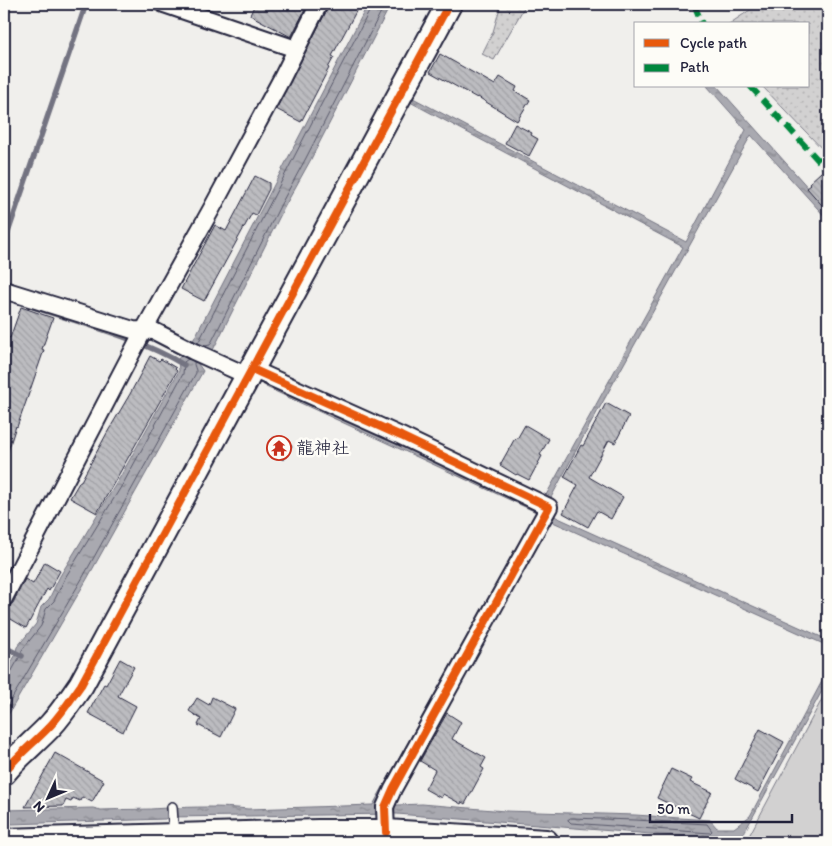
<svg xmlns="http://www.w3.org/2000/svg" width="832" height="846" font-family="Itim,'Klee One',sans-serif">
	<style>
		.grass { fill: url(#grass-dots); stroke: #7a7a86 }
		.garden { fill: #d2d1d1; stroke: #7a7a86 }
		.water { fill: url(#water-ripples); stroke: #737381 }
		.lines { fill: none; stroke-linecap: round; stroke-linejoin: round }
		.shore { stroke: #58586a; stroke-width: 1 }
		.stream { stroke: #737381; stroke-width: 5.5 }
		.building { fill: url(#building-back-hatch); stroke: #22223b }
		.lane-casing { stroke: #22223b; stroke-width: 12 }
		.street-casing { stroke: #22223b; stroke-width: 20 }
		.secondary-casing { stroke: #22223b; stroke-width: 28 }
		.lane { stroke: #fdfcf7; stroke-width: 9 }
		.street { stroke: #fdfcf7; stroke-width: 16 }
		.secondary { stroke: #fdfcf7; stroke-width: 24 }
		.quiet { stroke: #00873e; stroke-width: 6; stroke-dasharray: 12 6; stroke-linecap: butt }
		.cycleway-casing { stroke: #fdfcf7; stroke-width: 11 }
		.cycleway { stroke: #e8590c; stroke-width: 8 }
		.labels { text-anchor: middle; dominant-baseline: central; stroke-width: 5; stroke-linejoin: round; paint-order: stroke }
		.poi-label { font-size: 18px; fill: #22223b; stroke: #fdfcf7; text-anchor: start }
	</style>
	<defs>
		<pattern id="grass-dots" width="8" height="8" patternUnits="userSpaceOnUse" patternTransform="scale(1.25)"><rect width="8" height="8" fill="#d2d1d1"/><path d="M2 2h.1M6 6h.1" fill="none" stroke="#b4b3b4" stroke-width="1.8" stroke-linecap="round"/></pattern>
		<pattern id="water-ripples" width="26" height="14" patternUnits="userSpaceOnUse" patternTransform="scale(1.25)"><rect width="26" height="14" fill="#a9a9b0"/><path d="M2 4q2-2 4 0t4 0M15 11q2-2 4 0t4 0" fill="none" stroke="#898990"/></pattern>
		<pattern id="building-back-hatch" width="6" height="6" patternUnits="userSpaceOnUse" patternTransform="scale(1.25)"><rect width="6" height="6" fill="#bcbcc0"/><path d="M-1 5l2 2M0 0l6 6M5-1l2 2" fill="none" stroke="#a1a1a6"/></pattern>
	</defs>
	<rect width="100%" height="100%" fill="#f0efec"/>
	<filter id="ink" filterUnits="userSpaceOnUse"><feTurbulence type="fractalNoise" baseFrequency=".02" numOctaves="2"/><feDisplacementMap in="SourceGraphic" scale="10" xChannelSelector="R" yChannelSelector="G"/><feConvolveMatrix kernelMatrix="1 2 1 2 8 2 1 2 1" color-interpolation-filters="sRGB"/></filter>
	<g filter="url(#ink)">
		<!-- grass -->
		<g class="grass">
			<path d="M501,4H526L494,60L482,54L493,32Z"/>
			<path d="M759,4H828V155L762,86H808V24H729Z"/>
		</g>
		<!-- garden -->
		<path class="garden" d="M828,688V842H781L749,836Z"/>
		<!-- water -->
		<g class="water">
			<path d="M368,4H391L310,161L285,206L213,350L208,352L205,351L198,364L203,371L87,579L4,722V675L15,656L17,647L36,624L41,607L49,599L60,576L119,479L179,371L178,359L181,355L184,356L195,337Z"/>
			<path d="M707,86H717L828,210V220L751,135L580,443L546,507L551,511L556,517L828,640V646L553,522L548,515L381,805H397L422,804L505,811L635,815L710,820L717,828H734L750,816L828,670V680L739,842L714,839L397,814L168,817L165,819L11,824L7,820H4V810L93,808L101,810C123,809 145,810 167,808C194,807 221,806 248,809L373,805L536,512L266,387L268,381L540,506L683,247L410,102L413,98L686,242L746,130Z"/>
		</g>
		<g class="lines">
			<!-- shore -->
			<g class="shore">
				<path d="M198,343L371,8L372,4"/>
				<path d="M205,346L210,345L281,204L306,158L385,4"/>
				<path d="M4,676H7L10,674L19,658L22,650L41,626L46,609L54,601L65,578L124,482L183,374L184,362L188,359"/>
				<path d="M4,712L83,577L196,373C197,369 193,366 194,362"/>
				<path d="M571,818L635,820L707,824L712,831L710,833L571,823L568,820Z"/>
			</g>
			<!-- stream -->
			<g class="stream">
				<path d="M141,4L163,11"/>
				<path d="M4,244L86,4"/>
				<path d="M30,306C80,323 139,338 184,365"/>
				<path d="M4,647L22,656"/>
			</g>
		</g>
		<!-- building -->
		<g class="building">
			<path d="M255,4H308L291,37L250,15Z"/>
			<path d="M329,4H360L332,56L334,57L328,68H329L301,122L276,109L328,8Z"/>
			<path d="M440,54L495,85L500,77L517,87L515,91L530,100L517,121L478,97L477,98L430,72Z"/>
			<path d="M515,124L532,133L531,135L538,139L529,156L505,143Z"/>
			<path d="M821,172L828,179V212L807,188L811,185L809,183Z"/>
			<path d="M255,176L269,183V189L256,215L252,213L204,301L181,289L215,225L226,231Z"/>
			<path d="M21,307L53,318L42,349L44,350L27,399L17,427L16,426L7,454L4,453V335L10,338Z"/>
			<path d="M150,356L159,361L161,359L176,368L175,369L177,371L97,513L70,498L80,481H81L107,433L130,394Z"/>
			<path d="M606,403L629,416L615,443L609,440L589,477L623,497L611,519L597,511L588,527L563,513L578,485L564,477L581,445L583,446Z"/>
			<path d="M525,425L549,439L540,455L542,456L529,480L517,474L516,475L500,465L514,440L516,438L517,439Z"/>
			<path d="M274,437L292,446L284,460L271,454L272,453L267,450Z"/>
			<path d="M45,562L60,571L49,591L47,589L26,628L4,615L8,607L13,603L25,579L33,584Z"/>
			<path d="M120,659L134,667L118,696L136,706L123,732L88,713L104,684L106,685Z"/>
			<path d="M212,697L235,709L221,737L198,725L201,719L189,711L197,698L209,705Z"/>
			<path d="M447,713L461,722L452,739L486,758L481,767L484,769L465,804L462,802L461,804L443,794L441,798L425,789L435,770L420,761Z"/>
			<path d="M760,729L784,742L758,792L735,779Z"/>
			<path d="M55,753L104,781L92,802L82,797L80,801L73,798L71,802L66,800L63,806L25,807Z"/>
			<path d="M671,769L692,779L690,782L712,792L699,818L657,798Z"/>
		</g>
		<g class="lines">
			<defs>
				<path id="lane" d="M172,807L174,836"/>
				<g id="street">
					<path d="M164,4L296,49"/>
					<path d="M4,290L133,330L154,331L193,351L248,376"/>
					<path d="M252,369L401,436L549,507L393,789L385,807L386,832"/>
					<path d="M4,598L140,337L212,208L282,78L319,4"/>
				</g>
				<g id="secondary">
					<path d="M4,772C18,755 35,742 51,725C62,713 71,699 81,685L449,4"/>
					<path d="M4,841L318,832H386L546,842"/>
				</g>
			</defs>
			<!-- lane casing -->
			<use href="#lane" class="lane-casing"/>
			<!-- street casing -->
			<use href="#street" class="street-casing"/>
			<!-- secondary casing -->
			<use href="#secondary" class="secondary-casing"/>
			<!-- lane -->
			<use href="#lane" class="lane"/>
			<!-- street -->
			<use href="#street" class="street"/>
			<!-- secondary -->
			<use href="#secondary" class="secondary"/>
			<!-- quiet -->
			<g class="quiet">
				<path d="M694,4L702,24"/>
				<path d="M750,86L828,171"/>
			</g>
			<defs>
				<g id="cycleway">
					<path d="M252,369L401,436L549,507L393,789L385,807L386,832"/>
					<path d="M4,772C18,755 35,742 51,725C62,713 71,699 81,685L449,4"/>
				</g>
			</defs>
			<!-- cycleway casing -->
			<use href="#cycleway" class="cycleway-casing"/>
			<!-- cycleway -->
			<use href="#cycleway" class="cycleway"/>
		</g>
	</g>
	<!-- icons -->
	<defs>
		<symbol id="temple-ring" viewBox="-11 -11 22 22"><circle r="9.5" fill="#fdfcf7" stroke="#c8321e" stroke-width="1.5"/><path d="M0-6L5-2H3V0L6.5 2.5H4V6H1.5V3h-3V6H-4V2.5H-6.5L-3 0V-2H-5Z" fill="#c8321e"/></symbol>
	</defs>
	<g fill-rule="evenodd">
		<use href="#temple-ring" x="265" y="434" width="28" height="28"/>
	</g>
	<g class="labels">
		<!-- poi labels -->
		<g class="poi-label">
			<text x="296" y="448">龍神社</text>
		</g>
	</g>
	<!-- margin -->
	<rect width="832" height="846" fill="none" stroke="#fdfcf7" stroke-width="20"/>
	<rect x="10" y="10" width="812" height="826" fill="none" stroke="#22223b" stroke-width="2" filter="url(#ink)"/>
	<!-- legend -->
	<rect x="634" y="22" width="175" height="65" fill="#fdfcf7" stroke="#a5a5ac"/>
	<rect x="644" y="39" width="25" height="8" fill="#e8590c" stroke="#a5a5ac"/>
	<text x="680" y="48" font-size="15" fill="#22223b">Cycle path</text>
	<rect x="644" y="64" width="25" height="8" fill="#00873e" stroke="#a5a5ac"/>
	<text x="680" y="72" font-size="15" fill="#22223b">Path</text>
	<!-- north arrow -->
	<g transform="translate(48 798) rotate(226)" stroke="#fdfcf7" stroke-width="4" paint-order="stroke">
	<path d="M0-4L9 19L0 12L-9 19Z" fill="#22223b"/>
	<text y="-8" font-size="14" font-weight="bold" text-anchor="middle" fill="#22223b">N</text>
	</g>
	<!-- scale -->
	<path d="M650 814v8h142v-8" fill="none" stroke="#22223b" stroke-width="2.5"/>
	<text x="657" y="814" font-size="15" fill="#22223b" stroke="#fdfcf7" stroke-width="4" paint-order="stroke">50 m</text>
</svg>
